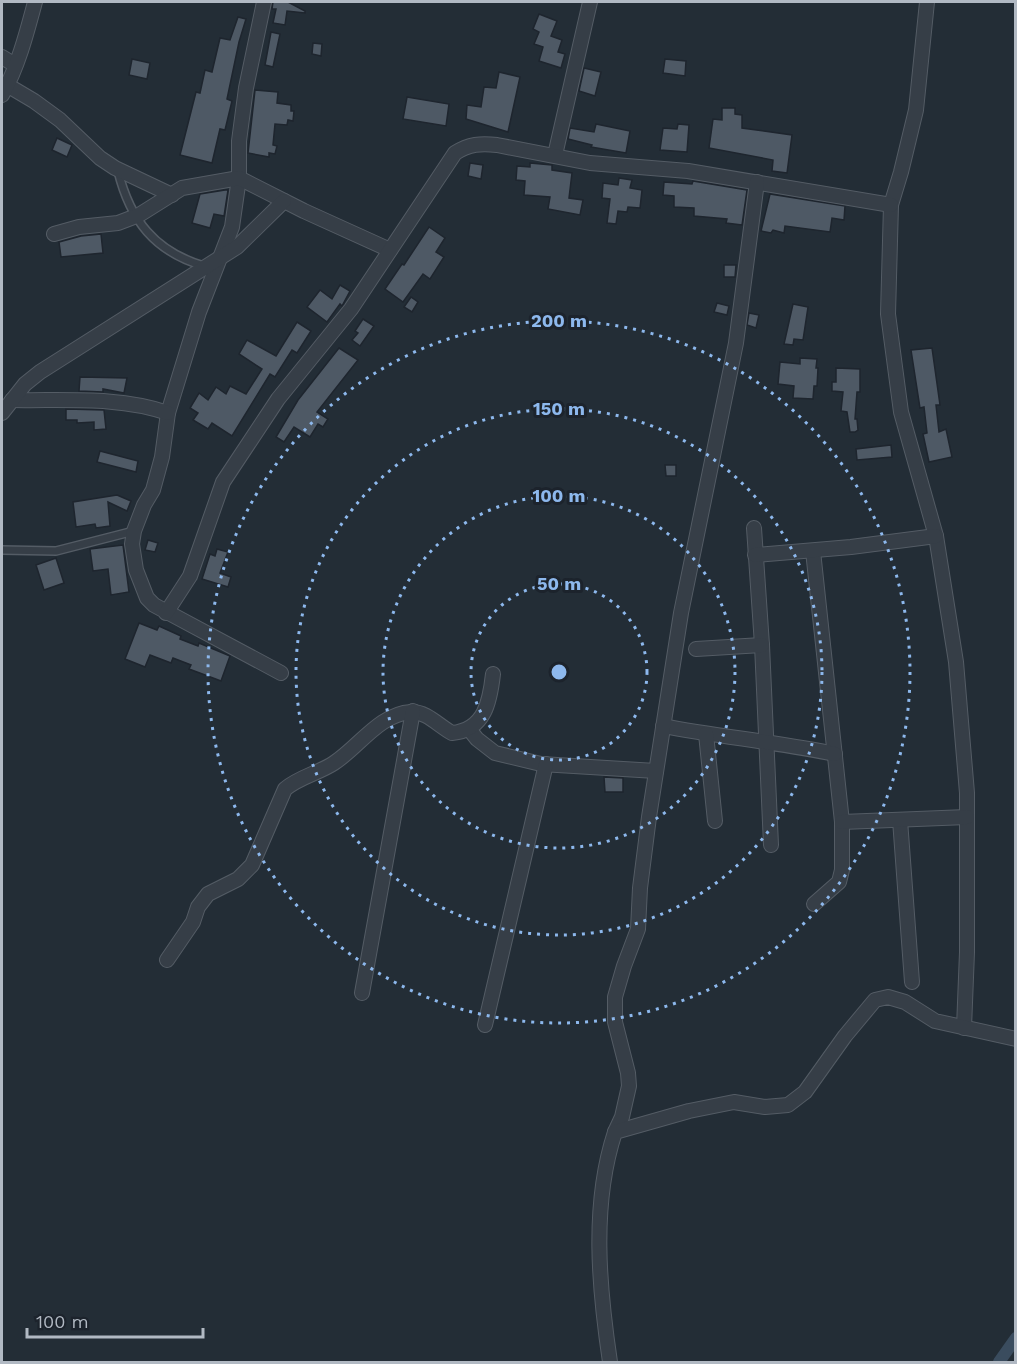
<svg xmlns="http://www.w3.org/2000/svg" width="1017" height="1364" font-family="'Work Sans',sans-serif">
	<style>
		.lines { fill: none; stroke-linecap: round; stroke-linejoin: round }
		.canal { stroke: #3a4c5e; stroke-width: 12 }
		.building { fill: #4e5965; stroke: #1e252e; stroke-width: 1.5 }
		.lane-casing { stroke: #545c65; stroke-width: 10 }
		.street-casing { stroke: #545c65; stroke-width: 16 }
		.lane { stroke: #363e47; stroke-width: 7 }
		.street { stroke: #363e47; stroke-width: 14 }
		.ring { fill: none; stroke: #8db8ed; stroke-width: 3; stroke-dasharray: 3 6 }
		.centre { fill: #8db8ed; stroke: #1c232c; stroke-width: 3 }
		.ring-label { font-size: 18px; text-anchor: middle; font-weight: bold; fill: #8db8ed; stroke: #1c232c; stroke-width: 6; stroke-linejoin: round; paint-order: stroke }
	</style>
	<rect width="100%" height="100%" fill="#232d36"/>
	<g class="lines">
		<!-- canal -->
		<path class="canal" d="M999,1362L1016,1338"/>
	</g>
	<!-- building -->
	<g class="building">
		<path d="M273,2H288L305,11V13L287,11L285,25L273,23L276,9H272Z"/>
		<path d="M539,14L557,21L551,36L562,40L558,52L565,54L561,68L539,61L543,47L534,44L539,32L533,29Z"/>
		<path d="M238,17L246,19L239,42L227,99L232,101L225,130L220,129L212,163L180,155L196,92L200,93L205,70L212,72L220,38L230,40Z"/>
		<path d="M271,32L280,34L273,67L265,65Z"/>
		<path d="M313,43L322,44L321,56L312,54Z"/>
		<path d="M132,59L150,63L147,79L129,75Z"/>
		<path d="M665,59L686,61L685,76L663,73Z"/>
		<path d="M584,68L601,72L595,96L579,91Z"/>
		<path d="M499,72L520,77L508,132L466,119L467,105L481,107L484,87L496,88Z"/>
		<path d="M255,90L278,92L277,103L291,105V111H294L293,121L288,120L287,125L275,124L273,145L277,146L275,154L269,153V157L248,153Z"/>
		<path d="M407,97L449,104L446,126L403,119Z"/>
		<path d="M722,108H735V114L742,115V128L792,135L787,173L772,171L773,160L709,148L713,119L722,120Z"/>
		<path d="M596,124L630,131L626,153L591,147L592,145L568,139L570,128L594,132Z"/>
		<path d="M678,124L689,125L687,152L660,150L663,128L677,129Z"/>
		<path d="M57,138L72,145L67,157L52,150Z"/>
		<path d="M470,163L483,165L481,179L468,176Z"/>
		<path d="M530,163L552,165V170L572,173L569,198L583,200L580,215L548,209L550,197L524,195L525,181L516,180L517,166L530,167Z"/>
		<path d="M619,178L632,180L630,188L642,190L640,208L628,207L627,212L618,211L616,224L607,223L610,199L602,198L603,183L618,185Z"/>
		<path d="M693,181L747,190L742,225L726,223L727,219L694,216V208L674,207V196L663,195L664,182L692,184Z"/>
		<path d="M225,190H228L224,216L214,214L210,228L192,223L200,194Z"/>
		<path d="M770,194L845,206L844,220L832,218L830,232L785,226L784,233L773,230L771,233L761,231Z"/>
		<path d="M429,227L445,238L436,252L444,257L430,279L423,274L403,302L385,289L402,264L404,265Z"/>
		<path d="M101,234L103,253L61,257L59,242L81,236Z"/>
		<path d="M724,265H736L735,277H724Z"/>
		<path d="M340,285L350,291L342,306L340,304L327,322L307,307L320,290L332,299Z"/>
		<path d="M411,297L418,302L412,312L404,307Z"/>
		<path d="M717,303L729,306L727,315L714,312Z"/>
		<path d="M793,304L808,307L803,340L794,339L793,345L784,344Z"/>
		<path d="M749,313L759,315L756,328L747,325Z"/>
		<path d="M363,319L374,326L360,346L352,340L358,333L355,331Z"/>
		<path d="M297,322L311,331L297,353L292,350L275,377L270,374L232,436L212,423L208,429L193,420L198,413L190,408L199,393L208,400L216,387L226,394L230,386L246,394L262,369L239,354L247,340L276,356Z"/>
		<path d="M339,348L358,360L317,412L328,419L323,427L318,424L310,437L294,427L284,442L276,437L298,400Z"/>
		<path d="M932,348L940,405H936L939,432L946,429L952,457L929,462L923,434L927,433L924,407L920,408L911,350Z"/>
		<path d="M800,358L817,359L816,368H818L817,386H814L813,399L793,398L794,386L778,384L780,362L800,364Z"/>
		<path d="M836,368L860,369V392H857L855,419H857L858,430L855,432H850L847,412L841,411L843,392L832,391V382H836Z"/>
		<path d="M80,377L127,378L124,393L103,389V392L79,391Z"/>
		<path d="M66,409L104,410L106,429L94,430V422L77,423V420H66Z"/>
		<path d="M891,445L892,457L857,460L856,449Z"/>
		<path d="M100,451L138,461L136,472L97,462Z"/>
		<path d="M665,465H676V476H666Z"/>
		<path d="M117,495L131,501L127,511L108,502L110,526L96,528L95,524L76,527L73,502Z"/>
		<path d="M148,540L158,543L155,552L145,550Z"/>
		<path d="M123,545L129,592L111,595L108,569L93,571L90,549Z"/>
		<path d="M217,549L228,552L220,573L231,577L228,587L202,579L210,554L215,556Z"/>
		<path d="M56,558L64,583L44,590L36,565Z"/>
		<path d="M139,623L157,630L159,626L181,636L180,639L198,646L199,643L230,656L221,681L189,669L191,665L173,658L171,663L150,655L145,667L125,659Z"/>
		<path d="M604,777L623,778V792H605Z"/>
	</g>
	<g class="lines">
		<defs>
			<g id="lane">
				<path d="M118,171C130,220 155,252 204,266"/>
				<path d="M2,550L56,551L134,531"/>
			</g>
			<g id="street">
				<path d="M264,2L246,88L239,141V178L232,227L199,312L168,413L162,457L153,490L144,505L134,531L132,544L136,570L147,598L154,605L281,673"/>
				<path d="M927,2L916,110L901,172L891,205L888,314L901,412L936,536L956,662L967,793V952L964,1028"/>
				<path d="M2,57L15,65"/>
				<path d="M7,85L34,101L60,120L100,158L115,168L172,195"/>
				<path d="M2,95C18,67 27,32 35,2"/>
				<path d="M555,155L590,2"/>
				<path d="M54,234L79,227L118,223L139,215L182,188L239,178L304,211L390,250"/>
				<path d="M12,400C64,401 119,396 168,413"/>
				<path d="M2,413L25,384L40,372L237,247L284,201"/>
				<path d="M754,528L762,645L771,845"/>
				<path d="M813,551L842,822V870L839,882L814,904"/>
				<path d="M755,555L851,547L936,536"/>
				<path d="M166,613L190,576L223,482L278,399L351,309L455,153C469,144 481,143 497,145L590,163L688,171L891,205"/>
				<path d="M696,649L762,645"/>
				<path d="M663,726C720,737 778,742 835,754"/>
				<path d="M469,729L477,739L495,753L541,764L656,771"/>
				<path d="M706,734L715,821"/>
				<path d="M900,820L912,982"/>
				<path d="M842,822L967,817"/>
				<path d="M167,960L193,922L198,907L208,894L238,879L252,865L285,789C299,777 319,773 334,763C359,747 379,714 411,712C426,711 439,726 452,733C485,730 490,701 493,674"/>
				<path d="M362,993L413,711"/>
				<path d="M485,1025L546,764"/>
				<path d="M615,1132L622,1117L629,1086L628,1073L615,1022V997L624,966L638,929L640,888L649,817L681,613L736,343L757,182"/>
				<path d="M610,1362C599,1288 591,1205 615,1132L689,1111L734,1102L765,1107L788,1105L805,1092L845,1036L875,1000L888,997L905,1002L935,1021L1016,1039"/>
			</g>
		</defs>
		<!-- lane casing -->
		<use href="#lane" class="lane-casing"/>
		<!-- street casing -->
		<use href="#street" class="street-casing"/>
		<!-- lane -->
		<use href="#lane" class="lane"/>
		<!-- street -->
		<use href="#street" class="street"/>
	</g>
	<!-- distance rings -->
	<g class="ring">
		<circle cx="559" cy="672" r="88"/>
		<circle cx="559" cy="672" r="176"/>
		<circle cx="559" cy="672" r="263"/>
		<circle cx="559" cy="672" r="351"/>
	</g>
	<circle cx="559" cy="672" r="9" class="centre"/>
	<g class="ring-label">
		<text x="559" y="327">200 m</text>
		<text x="559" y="415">150 m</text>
		<text x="559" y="502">100 m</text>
		<text x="559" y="590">50 m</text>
	</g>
	<!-- border -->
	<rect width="1017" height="1364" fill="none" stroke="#b1b9c3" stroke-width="6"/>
	<!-- scale -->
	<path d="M27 1328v9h176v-9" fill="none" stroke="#b1b9c3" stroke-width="3"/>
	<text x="36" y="1328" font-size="18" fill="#b1b9c3" stroke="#1c232c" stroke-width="4.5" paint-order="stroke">100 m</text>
</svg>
